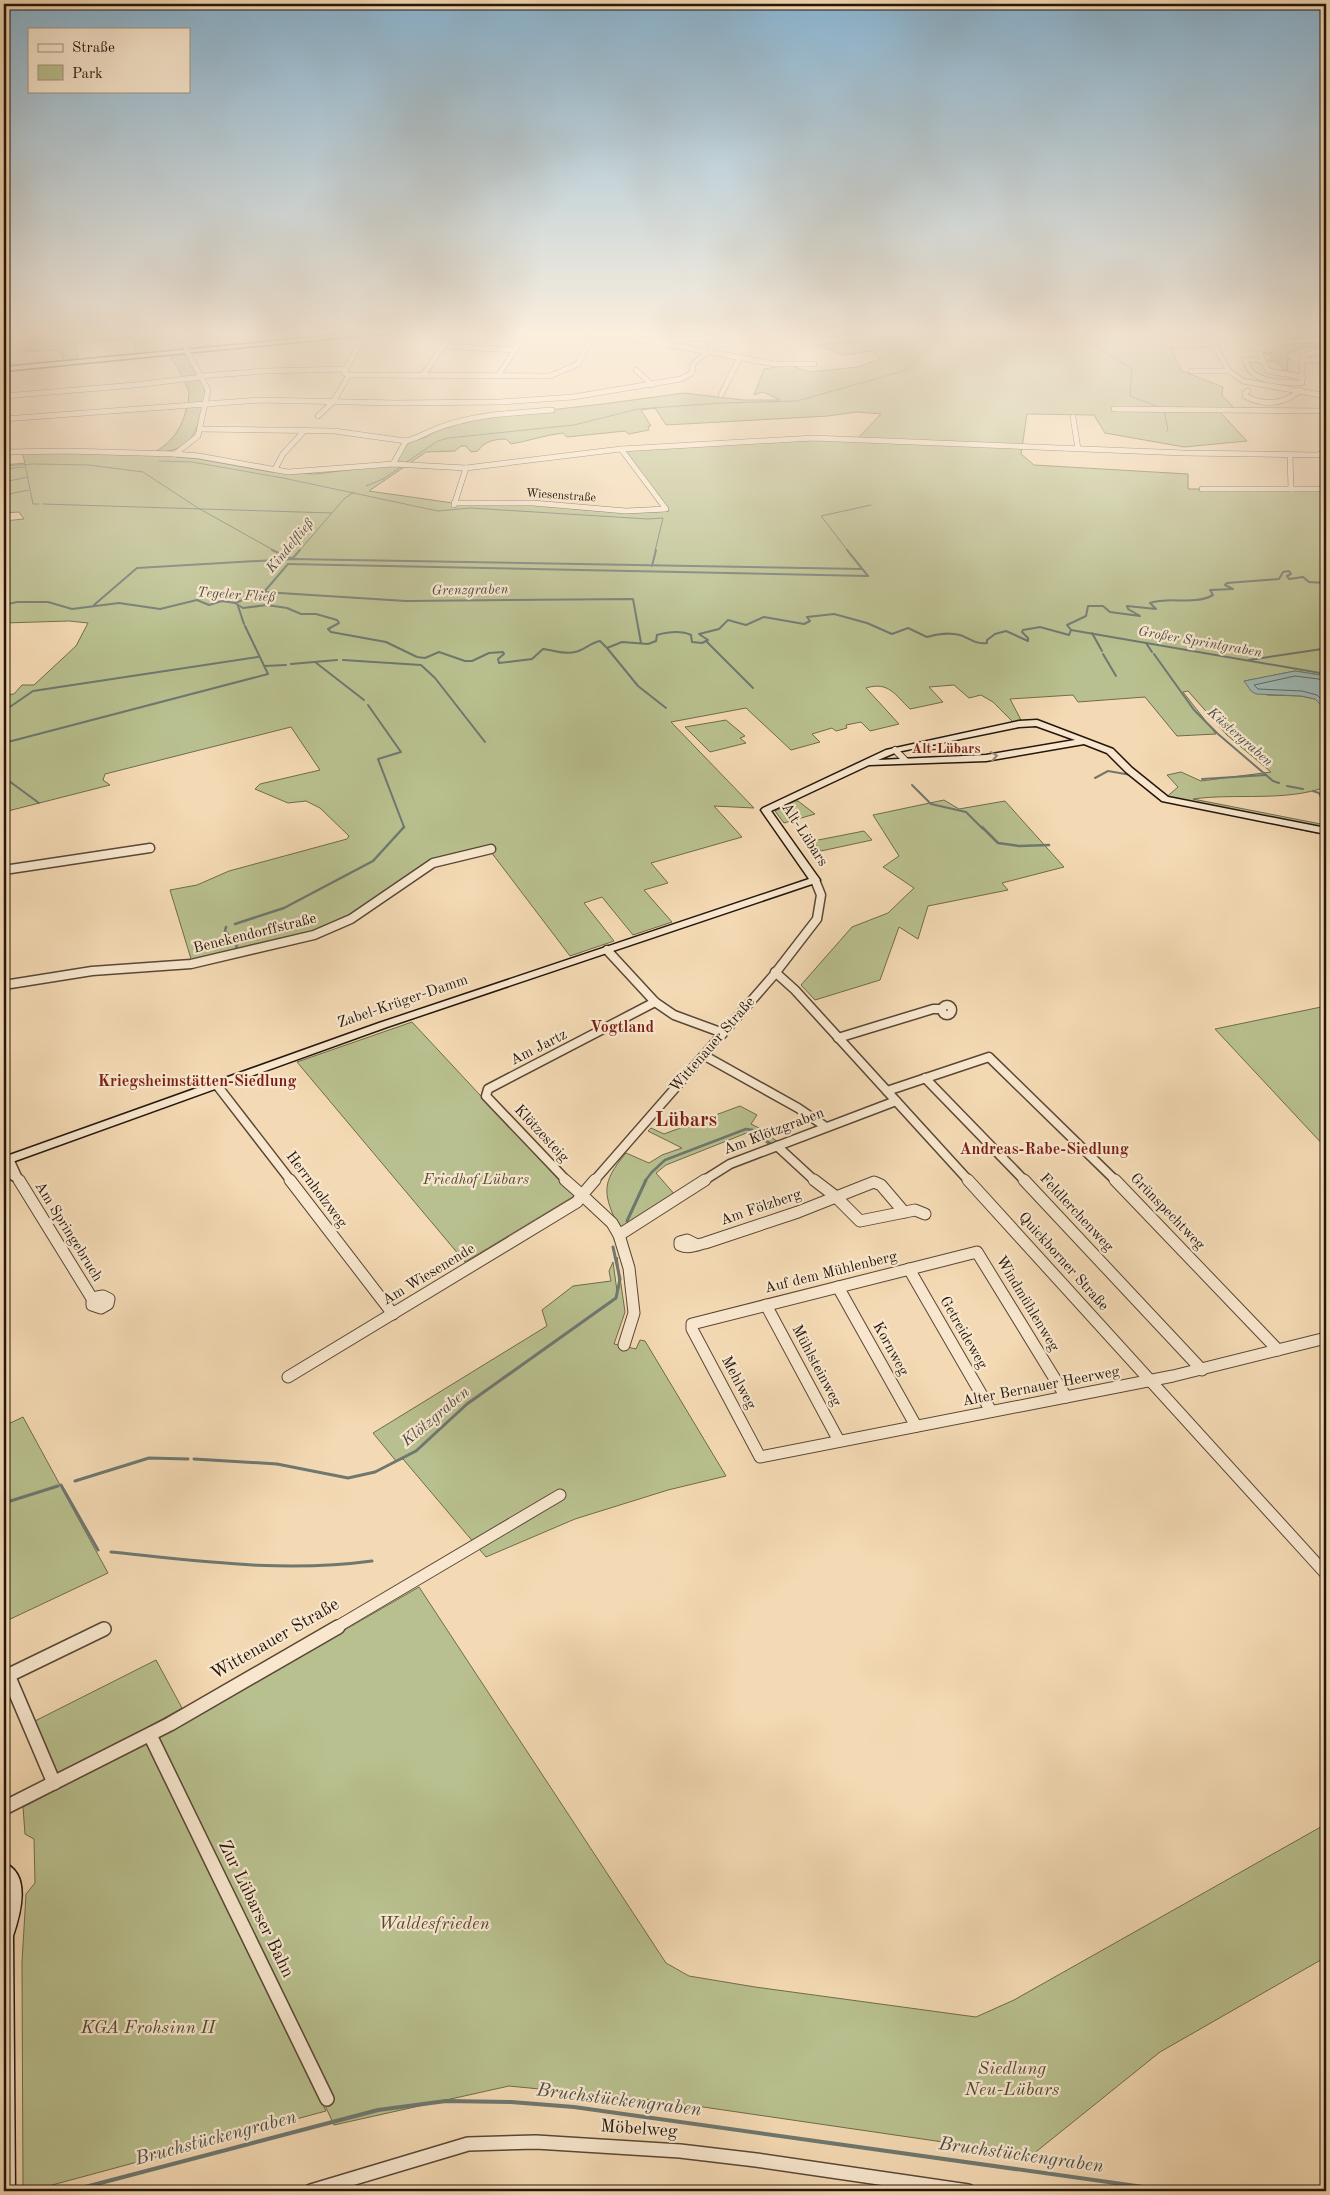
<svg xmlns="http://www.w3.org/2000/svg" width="1330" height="2195" font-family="'Old Standard TT',serif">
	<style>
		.green { fill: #b9c08f; stroke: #6f6b4e; fill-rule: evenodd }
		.water { fill: #9eb9b5; stroke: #6e7871 }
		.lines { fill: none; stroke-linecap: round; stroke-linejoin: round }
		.shore { stroke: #626860; stroke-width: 1 }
		.stream-far4 { stroke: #6e7871; stroke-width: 1 }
		.stream-far3 { stroke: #6e7871; stroke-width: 2 }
		.stream-far2 { stroke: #6e7871; stroke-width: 2.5 }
		.stream-far1 { stroke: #6e7871; stroke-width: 3 }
		.stream { stroke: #6e7871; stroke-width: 4 }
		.street-far4-casing { stroke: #594736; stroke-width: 6 }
		.street-far3-casing { stroke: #594736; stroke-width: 8 }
		.street-far2-casing { stroke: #594736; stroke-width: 11 }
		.street-far1-casing { stroke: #594736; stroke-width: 13 }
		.street-casing { stroke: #594736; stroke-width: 16 }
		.secondary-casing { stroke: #25160c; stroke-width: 3 }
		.street-far4 { stroke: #f8e7ce; stroke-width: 5 }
		.street-far3 { stroke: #f8e7ce; stroke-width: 6 }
		.street-far2 { stroke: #f8e7ce; stroke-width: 8 }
		.street-far1 { stroke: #f8e7ce; stroke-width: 11 }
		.street { stroke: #f8e7ce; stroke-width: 13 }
		.secondary { fill: #f8e7ce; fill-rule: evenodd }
		.oneway { stroke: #998977 }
		.labels { text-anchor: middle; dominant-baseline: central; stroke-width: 4.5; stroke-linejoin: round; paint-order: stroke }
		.far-street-label { font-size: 12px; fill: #25160c; stroke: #f8e7ce }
		.far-water-label { font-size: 14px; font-style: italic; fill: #4f4f47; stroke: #f8e7ce }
		.far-neighbourhood-label { font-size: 14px; font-weight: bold; fill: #7a1f14; stroke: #f8e7ce }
		.street-label { font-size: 15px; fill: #25160c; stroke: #f8e7ce }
		.park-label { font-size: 15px; font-style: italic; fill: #514933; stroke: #f8e7ce }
		.neighbourhood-label { font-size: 16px; font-weight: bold; fill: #7a1f14; stroke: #f8e7ce }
		.water-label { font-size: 16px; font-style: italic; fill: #4f4f47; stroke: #f8e7ce }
		.near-street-label { font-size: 18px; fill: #25160c; stroke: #f8e7ce }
		.near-park-label { font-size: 18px; font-style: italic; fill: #514933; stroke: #f8e7ce }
		.near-water-label { font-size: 19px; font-style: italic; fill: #4f4f47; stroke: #f8e7ce }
		.district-label { font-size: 20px; font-weight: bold; fill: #7a1f14; stroke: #f8e7ce }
	</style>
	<rect width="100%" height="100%" fill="#f4dab4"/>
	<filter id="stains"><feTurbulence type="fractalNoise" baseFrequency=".004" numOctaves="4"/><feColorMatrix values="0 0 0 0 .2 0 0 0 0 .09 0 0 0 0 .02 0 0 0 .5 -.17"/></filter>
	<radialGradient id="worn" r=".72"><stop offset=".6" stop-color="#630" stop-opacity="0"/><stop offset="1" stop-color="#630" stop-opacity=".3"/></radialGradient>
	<!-- green -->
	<g class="green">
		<path d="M38,331H199L181,334L184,349L181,350L136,355L133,339L76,343L78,360L63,361L61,350L23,352Z"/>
		<path d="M919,331L1207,332L1165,336L1182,371L1223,387L1222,395L1236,410H1218L1247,441L1184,447L1105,433L1094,415L1027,414L1021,454L1034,465L1188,474V489H1326V676L1295,671L1245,681L1267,695L1301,696L1315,699L1326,710V787C1284,802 1236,793 1193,799L1326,825V835L1162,801L1178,787L1167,775L1181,772L1201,781L1271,772L1227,735L1188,691L1183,692L1216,734L1177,736L1145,697L1078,702L1073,695L1010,699L1021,720L1013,722L993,702L981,695L969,698L954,685L929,687L943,702L910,709C895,695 889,681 866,688L899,724L870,731L861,722L846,725L847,728L836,731L832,728L812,734L820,742L791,750L746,708L671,722L754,808L714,806L742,837L651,863L668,883L644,890L672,922L633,935L602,897L584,903L614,941L570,956L488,848L446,858L330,928L192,962L170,890L197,885L229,871L347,839L349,836L320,808L306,801L288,803L255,789L260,784L320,770L291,727L105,774L103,780L110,785L4,812V695L14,694L22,685H34L76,646L88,623L69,621L4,623V521L24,519L19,512L4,513V465L25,463L22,452L158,455L199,459L271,472L315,474L397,464L398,458L409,442L426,437L441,428L478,418L603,404L684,393L743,400H780L763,392L754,395L764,369L788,365L810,372L857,367L881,359L872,351L845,355L817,345L905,337ZM655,408L666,425L828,416L857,412L881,414L857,439L813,438L621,449L666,510L586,509L548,505L453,503L369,491L426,452L455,451L461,446H466L471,452L478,451C484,441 496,439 506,439L511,444C529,441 545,435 563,433L567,437L625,431L629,434L649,430L648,426H651L641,410Z"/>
		<path d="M1317,340H1326V349L1315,347L1316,349L1308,347L1295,350L1298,352H1289L1287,358L1291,360H1287L1288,370H1283L1278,362L1269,361L1268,360H1273L1271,355L1263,353H1271C1280,341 1306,344 1320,344Z"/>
		<path d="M182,354L186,355L198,375L183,378L170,355Z"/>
		<path d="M200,379L205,390L204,401L188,404L189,392L184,380Z"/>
		<path d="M187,406H204C195,436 190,452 155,452C174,440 182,428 187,406Z"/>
		<path d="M726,720L745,736L740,738L746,743L710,752L685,727Z"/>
		<path d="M944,800L959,809L1005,801L1064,867L1002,883L1008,890L928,906L918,939L899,927L880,980L815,1000L801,985L852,927L888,913L914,888L883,867L899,856L873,815Z"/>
		<path d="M795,801H798L815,814L784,823L775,811Z"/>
		<path d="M864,831L872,840L821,851L813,841Z"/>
		<path d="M1326,1006V1148L1215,1029Z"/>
		<path d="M412,1022L574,1196L465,1262L297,1062Z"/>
		<path d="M740,1106L757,1115L751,1124L761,1129L779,1143L771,1146L752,1132H749L666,1165L656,1173L676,1196L620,1230C603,1194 600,1184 626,1153L649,1163L662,1155L682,1148L648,1131L651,1128L664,1134Z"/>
		<path d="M617,1257L625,1312L614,1344L636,1349L640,1340L645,1341L726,1476L668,1490L575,1519L486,1557L403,1459L396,1461L373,1433L547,1326L542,1310L573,1286L611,1281L609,1271L613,1262L617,1291L619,1288Z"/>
		<path d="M23,1417L108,1573L4,1622V1426Z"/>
		<path d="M419,1587L666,1963L689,1976L755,1987L976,2017L1014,2000L1326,1824V1957L1160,2052L1032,2155L662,2101L509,2086L334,2125L156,1739Z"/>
		<path d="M156,1660L182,1708L139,1732L55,1774L33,1722Z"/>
		<path d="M150,1742L326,2111L30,2191H23L22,1962L26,1894L35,1883L34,1839L25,1834L23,1807Z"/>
	</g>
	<!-- water -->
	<path class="water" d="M1295,671L1326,676V710L1315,699L1301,696L1256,694L1251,691L1244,681Z"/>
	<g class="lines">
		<!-- shore -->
		<path class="shore" d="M1326,680L1295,676L1254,685L1258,689L1302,691L1317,695L1326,704"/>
		<!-- stream-far4 -->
		<g class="stream-far4">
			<path d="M1072,331L1091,342"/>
			<path d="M1092,344L1132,369L1130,396L1159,407"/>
			<path d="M1164,411L1168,430L1166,432"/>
			<path d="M159,461L192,462L283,478L438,511L470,508L648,519L663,518L655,551"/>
			<path d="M405,463L438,441L448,438L574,425L638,409L721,403L797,401L907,370L934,340L977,331"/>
			<path d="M25,464L33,504H39"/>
			<path d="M35,464L89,465L143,472L198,508L275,551"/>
			<path d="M4,466L33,464"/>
			<path d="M4,469L24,467"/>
			<path d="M4,482L28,477"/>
			<path d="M368,485L366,486L383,479L402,466"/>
			<path d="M4,495L29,490"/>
			<path d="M43,504L331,513"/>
			<path d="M299,551L344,499L354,492"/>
			<path d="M848,551L821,516L871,505"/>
		</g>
		<!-- stream-far3 -->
		<g class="stream-far3">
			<path d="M272,550L291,558"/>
			<path d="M847,550L868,576"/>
			<path d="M292,559L300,550"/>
			<path d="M288,564L868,576"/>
			<path d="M652,566L656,550"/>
			<path d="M264,592L406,601L633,599L641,643"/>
			<path d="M235,603L264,592L288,564"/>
			<path d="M4,605L17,602H48L72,609L119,603L160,609L197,600L209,605L222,601L235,603L243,608L267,605L287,608L301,614H316L337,620L339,623L328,629L331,632L386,642L417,657L425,658L439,652L465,661H472L489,653L503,652L504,654L498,659L499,663L532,659L543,649C554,650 564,655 575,652C584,650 590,643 600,641L607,648L622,642L648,644L656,641L657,635C668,632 680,630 691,635L692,642L702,643L708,640L699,634L719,629L728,620L746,625L764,617L804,624L810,621L807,617L834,614L867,623L892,634L908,628L927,637C938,634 948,632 960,635C969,638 977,645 987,643V640L995,634L1006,631L1028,641V638L1022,632L1023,630L1040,627L1069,635L1071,630L1067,625L1086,616L1088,606H1103L1110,612L1140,616L1128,609L1127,606L1156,609L1150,603C1171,596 1193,606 1213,595L1210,590L1233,589L1225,585L1227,583L1279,579L1283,572L1289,571L1291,574L1287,576L1289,579L1303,577L1309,582L1326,583"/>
			<path d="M94,605L137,568L292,559L862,569"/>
			<path d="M238,606L244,624"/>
			<path d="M1071,630L1326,674"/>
			<path d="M1092,633L1102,651"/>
			<path d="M707,642L753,688"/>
			<path d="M1146,643L1152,652"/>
			<path d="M607,648L638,686L666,708"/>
			<path d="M1103,654L1116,676"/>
			<path d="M1154,654L1194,710L1218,734L1273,781L1279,783"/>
			<path d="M343,660L421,665L435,678L485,742"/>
			<path d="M1249,660L1322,649"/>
			<path d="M315,662L364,700"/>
			<path d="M291,664L337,660"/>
			<path d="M264,666L286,665"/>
			<path d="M368,705L401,752L378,759L404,827L402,829"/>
			<path d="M4,711L33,691L258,657"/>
			<path d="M4,743L268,674L245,626"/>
			<path d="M4,777L7,779"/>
			<path d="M1095,778L1108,771L1131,775"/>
			<path d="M1202,779L1266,775"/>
			<path d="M9,781L39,803"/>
			<path d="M912,785L931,804L966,812L983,829"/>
			<path d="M1287,786L1303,789"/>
			<path d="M1313,791L1319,793L1326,807"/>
		</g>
		<!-- stream-far2 -->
		<g class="stream-far2">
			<path d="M982,827L998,843L1019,846L1049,845"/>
			<path d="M235,924L284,908L373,861L404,827"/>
			<path d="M226,927L225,931L237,944L236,950"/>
			<path d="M645,1181L652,1172L665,1160L746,1129L753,1130L771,1144"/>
		</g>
		<!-- stream-far1 -->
		<g class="stream-far1">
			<path d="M627,1221L646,1180"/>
			<path d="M194,1459L277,1464L348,1478L375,1472L416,1451L467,1404L616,1298L620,1279L613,1247"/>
			<path d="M75,1481L149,1458L188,1459"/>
			<path d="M61,1485L98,1550"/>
			<path d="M4,1503L58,1486"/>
			<path d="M111,1552C199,1561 284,1573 372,1561"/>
		</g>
		<!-- stream -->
		<path class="stream" d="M70,2191L378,2110L446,2101L511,2102L574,2107L1172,2191"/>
		<defs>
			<g id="street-far4">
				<path d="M575,331L628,337L774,364H814"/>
				<path d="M1211,331L1207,332L1229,371L1243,381L1326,396"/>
				<path d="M1265,334L1281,342"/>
				<path d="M1244,336L1252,346L1262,348"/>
				<path d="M667,340L825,334L854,331"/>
				<path d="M1170,345L1214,344"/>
				<path d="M445,346L515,350"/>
				<path d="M1262,360H1245C1251,384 1282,382 1302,383"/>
				<path d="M1302,360H1326"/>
				<path d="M636,370L652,385"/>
				<path d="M1191,371H1229"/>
				<path d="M349,375L550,376L578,364L595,331"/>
				<path d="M423,375L454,331"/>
				<path d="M201,376L264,371L346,369"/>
				<path d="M498,376L527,331"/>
				<path d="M1303,377L1268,371L1260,354L1262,348L1284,341L1326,340"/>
				<path d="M1302,380V356L1316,352H1326"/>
				<path d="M1248,391L1245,393V396C1264,406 1284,405 1300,390"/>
				<path d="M721,395L740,357"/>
				<path d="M4,396L135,385L202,377"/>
				<path d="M1114,409L1326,411"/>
				<path d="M318,416L333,402L349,375L344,373L364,335"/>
				<path d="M1073,417L1078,449"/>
				<path d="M4,419L260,400L395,403L501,402L573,397L681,379L692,373L693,364L710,349L715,338"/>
				<path d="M200,429L334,431L406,441L393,464"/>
				<path d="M406,441C418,438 427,432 438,428C474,414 514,413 552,410"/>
				<path d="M4,452L67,451L175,454L199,456L288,472L393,464L466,468L621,449L813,438L1184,453L1317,455L1326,453"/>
				<path d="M175,454L198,436L208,390L187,351L183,335L207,331"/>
				<path d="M1290,455L1291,489"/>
				<path d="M275,469L283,454L305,430"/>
				<path d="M1202,489H1326"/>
				<path d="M454,503H533L626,511L666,509L621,449"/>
				<path d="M454,505L466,468"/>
			</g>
			<path id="street-far3" d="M895,750L905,760"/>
			<g id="street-far2">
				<path d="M4,870L150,848"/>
				<path d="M607,950L655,1002L674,1015L723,1033"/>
				<path d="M775,972L795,990L969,1181"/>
				<path d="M4,985L92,971L191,964L314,935L351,919L433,863L491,849"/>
				<circle cx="947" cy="1010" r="5"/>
				<path d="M838,1038L933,1009H941"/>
				<path d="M705,1056L798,1108L826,1127"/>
				<path d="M925,1078L1025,1181"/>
				<path d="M216,1084L291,1181"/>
				<path d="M887,1091L989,1057L1116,1181"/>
				<path d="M777,1146L815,1181"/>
				<path d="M9,1159L19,1181"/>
				<path d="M4,1170L18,1179"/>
				<path d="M567,1181L486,1096L488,1089L655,1002"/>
				<path d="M594,1181L773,976L817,919L821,895L815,880"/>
				<path d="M703,1181L730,1164L896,1101"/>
			</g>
			<g id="street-far1">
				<path d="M19,1180L93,1300"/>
				<path d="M290,1180L393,1314"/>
				<path d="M595,1180L582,1195L612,1223L619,1235L629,1268L634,1313L624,1345"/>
				<path d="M814,1180L835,1196L860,1221L915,1210L925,1214"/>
				<path d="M968,1180L1326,1574"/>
				<path d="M1024,1180L1202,1370"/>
				<path d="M1115,1180L1278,1350"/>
				<path d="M619,1235L705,1180"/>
				<path d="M697,1245L687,1240L680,1242V1245C689,1249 696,1245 705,1243L798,1212L874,1182L881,1185L904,1212"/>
				<path d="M977,1252L1066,1397L760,1457L692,1329V1324Z"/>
				<path d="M909,1269L991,1411"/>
				<path d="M838,1287L916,1426"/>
				<path d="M103,1296L109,1299L108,1304L101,1308L92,1305V1302L97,1297Z"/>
				<path d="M766,1305L839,1441"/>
				<path d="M288,1377L577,1202L582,1195L565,1180"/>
				<path d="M1066,1397L1173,1376L1326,1338"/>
				<path d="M335,1628L560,1495"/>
			</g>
			<g id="street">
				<path d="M8,1675L54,1783"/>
				<path d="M5,1677L104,1629"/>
				<path d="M150,1735L327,2099"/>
				<path d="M4,1808L170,1724L338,1627"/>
				<path d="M311,2191L468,2144L536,2142L680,2151L756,2160L968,2191"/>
			</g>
			<g id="secondary">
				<path d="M383,331H409L4,371V367Z"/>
				<path d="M1037,720L1113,749L1132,768L1168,797L1326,828V834L1162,801L1126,772L1107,753L1084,744L986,761L869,765L771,811L820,880L818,882L387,1027L4,1165V1157L379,1023L809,879L761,810L763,808L886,750L1019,721ZM1036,726L1075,740L986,755L878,760L897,752L1019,727Z"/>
				<path d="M4,1863C32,1874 20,1915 13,1936L15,2191H4Z"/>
			</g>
		</defs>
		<!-- street-far4 casing -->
		<use href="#street-far4" class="street-far4-casing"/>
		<!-- street-far3 casing -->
		<use href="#street-far3" class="street-far3-casing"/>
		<!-- street-far2 casing -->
		<use href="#street-far2" class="street-far2-casing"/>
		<!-- street-far1 casing -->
		<use href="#street-far1" class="street-far1-casing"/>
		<!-- street casing -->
		<use href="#street" class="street-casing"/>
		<!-- secondary casing -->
		<use href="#secondary" class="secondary-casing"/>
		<!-- street-far4 -->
		<use href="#street-far4" class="street-far4"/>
		<!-- street-far3 -->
		<use href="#street-far3" class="street-far3"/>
		<!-- street-far2 -->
		<use href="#street-far2" class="street-far2"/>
		<!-- street-far1 -->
		<use href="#street-far1" class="street-far1"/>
		<!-- street -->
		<use href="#street" class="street"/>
		<!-- secondary -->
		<use href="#secondary" class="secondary"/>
	</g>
	<!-- one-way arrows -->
	<defs><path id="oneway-chevron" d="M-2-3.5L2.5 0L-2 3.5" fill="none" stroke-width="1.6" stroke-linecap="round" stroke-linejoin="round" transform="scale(1.25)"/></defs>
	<use class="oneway" href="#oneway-chevron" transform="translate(994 756) rotate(-9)"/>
	<!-- sky -->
	<linearGradient id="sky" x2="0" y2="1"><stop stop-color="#8ab6d4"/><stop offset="0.52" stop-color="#faeedd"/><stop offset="1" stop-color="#faeedd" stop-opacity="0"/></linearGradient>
	<rect width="1330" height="639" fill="url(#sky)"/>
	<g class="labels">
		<!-- far-street labels -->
		<g class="far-street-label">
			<text transform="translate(561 496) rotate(4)">Wiesenstraße</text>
		</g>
		<!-- far-water labels -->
		<g class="far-water-label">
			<text transform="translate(290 546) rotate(-50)">Kindelfließ</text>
			<text transform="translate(470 590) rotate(-1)">Grenzgraben</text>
			<text transform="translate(236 595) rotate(4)">Tegeler Fließ</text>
			<text transform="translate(1200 642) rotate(10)">Großer Sprintgraben</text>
			<text transform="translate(1240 737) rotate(41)">Küstergraben</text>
		</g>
		<!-- far-neighbourhood labels -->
		<g class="far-neighbourhood-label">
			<text x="946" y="749">Alt-Lübars</text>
		</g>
		<!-- street labels -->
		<g class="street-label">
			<text transform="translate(804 835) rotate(57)">Alt-Lübars</text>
			<text transform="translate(255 934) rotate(-14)">Benekendorffstraße</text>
			<text transform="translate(403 1002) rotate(-19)">Zabel-Krüger-Damm</text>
			<text transform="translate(713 1045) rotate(-49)">Wittenauer Straße</text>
			<text transform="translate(539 1048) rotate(-27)">Am Jartz</text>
			<text transform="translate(774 1132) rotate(-21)">Am Klötzgraben</text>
			<text transform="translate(541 1134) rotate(47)">Klötzesteig</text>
			<text transform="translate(316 1190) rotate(53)">Herrnholzweg</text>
			<text transform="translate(761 1208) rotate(-19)">Am Fölzberg</text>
			<text transform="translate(1167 1212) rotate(46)">Grünspechtweg</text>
			<text transform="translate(1076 1213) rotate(47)">Feldlerchenweg</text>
			<text transform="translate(68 1232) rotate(58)">Am Springebruch</text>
			<text transform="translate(1063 1262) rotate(48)">Quickborner Straße</text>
			<text transform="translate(831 1273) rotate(-14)">Auf dem Mühlenberg</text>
			<text transform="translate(429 1275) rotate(-31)">Am Wiesenende</text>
			<text transform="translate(1027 1304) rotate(59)">Windmühlenweg</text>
			<text transform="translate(963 1333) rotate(60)">Getreideweg</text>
			<text transform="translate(890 1349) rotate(61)">Kornweg</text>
			<text transform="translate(816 1366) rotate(62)">Mühlsteinweg</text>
			<text transform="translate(738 1383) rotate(62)">Mehlweg</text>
			<text transform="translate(1041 1387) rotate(-11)">Alter Bernauer Heerweg</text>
		</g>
		<!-- park labels -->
		<g class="park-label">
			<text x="476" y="1180">Friedhof Lübars</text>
		</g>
		<!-- neighbourhood labels -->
		<g class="neighbourhood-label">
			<text x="622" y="1028">Vogtland</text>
			<text x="197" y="1082">Kriegsheimstätten-Siedlung</text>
			<text x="1044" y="1150">Andreas-Rabe-Siedlung</text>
		</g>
		<!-- water labels -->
		<g class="water-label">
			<text transform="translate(436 1417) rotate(-40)">Klötzgraben</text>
		</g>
		<!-- near-street labels -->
		<g class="near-street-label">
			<text transform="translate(275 1639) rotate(-30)">Wittenauer Straße</text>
			<text transform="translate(256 1909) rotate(64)">Zur Lübarser Bahn</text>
			<text transform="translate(639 2129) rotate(4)">Möbelweg</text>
		</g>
		<!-- near-park labels -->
		<g class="near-park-label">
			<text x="434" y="1924">Waldesfrieden</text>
			<text x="148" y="2028">KGA Frohsinn II</text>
			<text x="1012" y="2069">Siedlung<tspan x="1012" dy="21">Neu-Lübars</tspan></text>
		</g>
		<!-- near-water labels -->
		<g class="near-water-label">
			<text transform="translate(619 2101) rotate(7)">Bruchstückengraben</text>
			<text transform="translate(216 2139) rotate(-15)">Bruchstückengraben</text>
			<text transform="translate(1021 2156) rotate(8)">Bruchstückengraben</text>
		</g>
		<!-- district labels -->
		<g class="district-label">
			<text x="686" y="1121">Lübars</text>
		</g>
	</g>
	<!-- margin -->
	<rect width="1330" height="2195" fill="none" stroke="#f4dab4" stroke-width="20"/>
	<rect x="5" y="5" width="1320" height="2185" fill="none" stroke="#25160c" stroke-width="2.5"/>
	<rect x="10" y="10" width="1310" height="2175" fill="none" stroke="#25160c"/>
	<!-- legend -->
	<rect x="28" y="28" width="162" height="65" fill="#f8e7ce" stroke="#a49380"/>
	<rect x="38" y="44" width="25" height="8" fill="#f8e7ce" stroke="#a49380"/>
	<text x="72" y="52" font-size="15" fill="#25160c">Straße</text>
	<rect x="38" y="65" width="25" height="15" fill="#b9c08f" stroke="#a49380"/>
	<text x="72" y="78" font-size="15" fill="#25160c">Park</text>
	<rect width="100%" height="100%" filter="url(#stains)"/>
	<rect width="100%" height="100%" fill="url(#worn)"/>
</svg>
